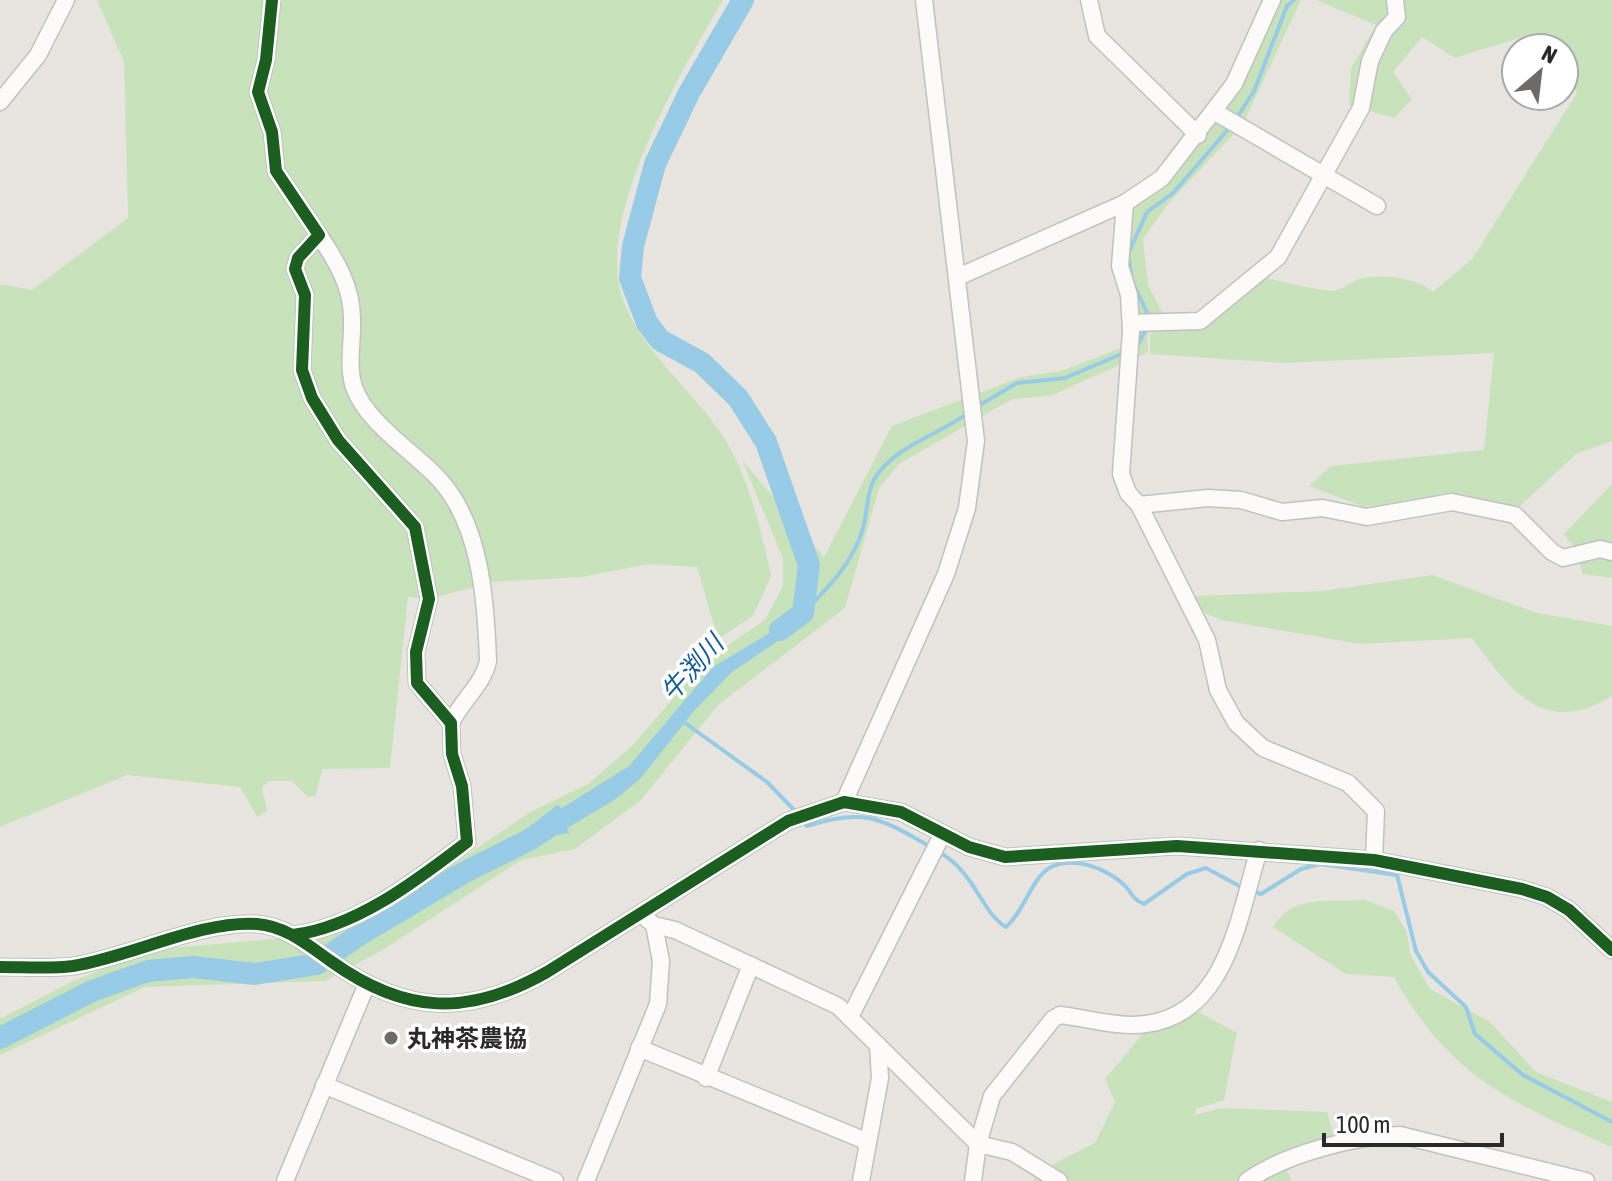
<svg xmlns="http://www.w3.org/2000/svg" width="1612" height="1181" font-family="'Asap Condensed','Noto Sans JP',sans-serif">
	<style>
		.green { fill: #c8e2bb }
		.water { fill: #98cbe5 }
		.lines { fill: none; stroke-linecap: round; stroke-linejoin: round }
		.stream { stroke: #98cbe5; stroke-width: 4 }
		.river { stroke: #98cbe5; stroke-width: 22 }
		.minor-casing { stroke: #c2c1c1; stroke-width: 19 }
		.minor { stroke: #fcfbfa; stroke-width: 16 }
		.cycleway-casing { stroke: #fff; stroke-width: 17 }
		.cycleway { stroke: #1b5e20; stroke-width: 12 }
		.poi-dot { fill: #6c6b6a; stroke: #fff; stroke-width: 3 }
		.labels { text-anchor: middle; dominant-baseline: central; stroke-width: 7; stroke-linejoin: round; paint-order: stroke }
		.poi-label { font-size: 24px; font-weight: bold; fill: #2a2a2a; stroke: #fff; text-anchor: start }
		.water-label { font-size: 26px; font-style: italic; fill: #155d92; stroke: #fff }
	</style>
	<rect width="100%" height="100%" fill="#e8e5e0"/>
	<!-- green -->
	<g class="green">
		<path d="M97,0H723C682,70 595,216 622,297C639,348 688,386 718,429C747,469 761,529 771,576L753,616L718,639L697,567L648,564L582,577L493,582L429,599L408,597L390,768L322,769L316,795L308,797L292,781H269L262,787L267,811L257,817L240,787L127,775L0,827V284L32,290L128,218L124,62Z"/>
		<path d="M1278,0H1301L1243,124L1167,205L1143,239L1148,285L1162,312L1147,336L1148,352L1050,396L1012,399L899,464L879,488L845,608L718,705L641,800L575,849L521,860L384,949L325,981L145,987L0,1055V1019L69,983L148,950L318,935L445,870L530,812L588,784L633,745L707,659L765,620L783,586V558L742,460L824,557L892,426L1021,377L1061,371L1124,347L1123,264L1130,210L1179,168L1241,87Z"/>
		<path d="M1316,0H1612V441L1576,454L1517,509L1463,494H1441L1403,508L1362,506L1309,486L1331,466L1484,450L1494,353L1285,363L1150,354V335L1161,319L1198,317L1244,276C1275,277 1301,288 1331,291C1342,291 1350,282 1360,279C1381,273 1418,278 1433,292L1472,259L1577,93L1564,73V48H1546L1535,33L1455,58L1422,37L1393,72L1412,99L1394,118L1349,105L1351,68L1376,25Z"/>
		<path d="M1612,484V578L1583,574L1574,547L1564,534Z"/>
		<path d="M1432,575L1537,613L1612,626V696C1544,738 1510,690 1472,638L1360,644L1221,620L1200,611L1192,596L1323,591Z"/>
		<path d="M1365,900L1394,911L1407,932L1410,954L1430,989L1490,1022L1536,1072L1612,1102V1147C1511,1102 1450,1078 1394,977L1346,974L1273,927C1292,894 1331,902 1365,900Z"/>
		<path d="M1195,1010L1237,1033L1224,1100L1196,1109L1195,1115L1222,1108L1327,1112L1334,1137L1297,1157L1287,1171L1292,1181H1033L1041,1166L1052,1165L1095,1143L1115,1102L1105,1079L1146,1030Z"/>
	</g>
	<!-- water -->
	<path class="water" d="M803,613L784,637L732,672L694,711L640,779L613,801L567,828L569,833L529,840L534,830L532,825L557,805L562,808L629,766L713,667Z"/>
	<g class="lines">
		<!-- stream -->
		<g class="stream">
			<path d="M1236,119L1254,91L1287,6L1294,0"/>
			<path d="M1149,317L1132,281L1128,254L1147,212L1173,193L1231,126"/>
			<path d="M1137,346L1148,326"/>
			<path d="M978,406L1017,383L1065,378L1126,352"/>
			<path d="M803,613C827,589 854,562 863,528C868,511 866,491 877,475C898,445 940,434 968,413"/>
			<path d="M681,720L767,782L798,814"/>
			<path d="M803,821L807,826C866,807 881,819 931,847"/>
			<path d="M939,852C975,872 981,912 1006,927C1020,915 1027,894 1038,879C1057,851 1100,864 1122,883C1132,891 1131,899 1144,904L1187,874L1206,868L1243,888"/>
			<path d="M1251,891L1261,894L1301,869L1320,864L1397,875L1416,951L1428,972L1466,1007L1475,1034L1523,1075L1612,1122"/>
		</g>
		<!-- river -->
		<g class="river">
			<path d="M743,0L689,93L655,164L633,246L630,278L647,323L660,340L702,363L738,398L766,442L809,565L803,613L780,630"/>
			<path d="M0,1038L92,991L148,971L193,967L255,974L317,964L359,935L465,872L529,840L553,824"/>
		</g>
		<defs>
			<g id="minor">
				<path d="M272,0L266,60L258,92L272,132L276,171L319,235L298,258L295,269L305,295L302,370L312,398L338,440L415,527L429,599L416,652L417,683L451,723L452,754L462,786L467,842C417,880 357,927 293,935"/>
				<path d="M1089,0L1097,36L1198,135"/>
				<path d="M0,102L38,55L66,0"/>
				<path d="M1215,112L1377,206"/>
				<path d="M1125,203L1120,266L1129,295L1131,331L1121,474L1128,493L1139,505L1207,640L1218,690L1236,723L1263,748L1348,783L1376,811L1374,860"/>
				<path d="M319,235C337,262 352,287 352,319C353,341 347,366 354,387C366,422 411,450 436,476C481,521 486,602 488,661C483,685 461,701 451,723"/>
				<path d="M958,277L1125,203L1162,178L1234,84L1272,0"/>
				<path d="M1131,323L1200,321L1278,257L1361,108L1370,61L1384,31L1397,17L1395,0"/>
				<path d="M1139,505L1208,498L1241,500L1282,512L1322,508L1367,517L1452,502L1515,515L1552,552L1563,558L1600,549L1612,552"/>
				<path d="M844,802L946,574L967,508L976,441L924,0"/>
				<path d="M641,914L654,925L675,930L838,1006L978,1144L1012,1152L1059,1181"/>
				<path d="M0,967C24,967 50,969 73,966C130,957 202,920 257,924C286,926 309,946 332,962C405,1014 468,1017 547,972L788,821L844,802L901,812L969,847L1005,857L1177,846L1374,860L1522,889L1547,897L1569,910L1612,950"/>
				<path d="M851,1015L942,835"/>
				<path d="M639,1048L866,1141"/>
				<path d="M706,1078L751,965"/>
				<path d="M324,1085L555,1181"/>
				<path d="M285,1181L366,986"/>
				<path d="M586,1181L658,1004L661,961L654,925"/>
				<path d="M861,1181L880,1078L878,1045"/>
				<path d="M973,1181L978,1144L992,1096L1053,1019L1060,1015C1086,1018 1120,1028 1146,1024C1228,1014 1239,913 1259,850"/>
				<path d="M1247,1181C1285,1154 1354,1136 1400,1135L1586,1181"/>
			</g>
		</defs>
		<!-- minor casing -->
		<use href="#minor" class="minor-casing"/>
		<!-- minor -->
		<use href="#minor" class="minor"/>
		<defs>
			<g id="cycleway">
				<path d="M272,0L266,60L258,92L272,132L276,171L319,235L298,258L295,269L305,295L302,370L312,398L338,440L415,527L429,599L416,652L417,683L451,723L452,754L462,786L467,842C417,880 357,927 293,935"/>
				<path d="M0,967C24,967 50,969 73,966C130,957 202,920 257,924C286,926 309,946 332,962C405,1014 468,1017 547,972L788,821L844,802L901,812L969,847L1005,857L1177,846L1374,860L1522,889L1547,897L1569,910L1612,950"/>
			</g>
		</defs>
		<!-- cycleway casing -->
		<use href="#cycleway" class="cycleway-casing"/>
		<!-- cycleway -->
		<use href="#cycleway" class="cycleway"/>
	</g>
	<!-- markers -->
	<circle class="poi-dot" cx="391" cy="1038" r="8"/>
	<g class="labels">
		<!-- poi labels -->
		<g class="poi-label">
			<text x="407" y="1038">丸神茶農協</text>
		</g>
		<!-- water labels -->
		<g class="water-label">
			<text transform="translate(692 668) rotate(-48)">牛渕川</text>
		</g>
	</g>
	<!-- north arrow -->
	<g transform="translate(1540 72) rotate(28)"><circle r="38" fill="#ffffff" stroke="#aaaaaa" stroke-width="2"/>
	<path d="M0-6L14 30L0 20L-14 30Z" fill="#6c6b6a"/>
	<text y="-12" font-size="22" font-weight="bold" text-anchor="middle" fill="#2a2a2a">N</text>
	</g>
	<!-- scale -->
	<path d="M1324 1133v12h178v-12" fill="none" stroke="#2a2a2a" stroke-width="4"/>
	<text x="1336" y="1133" font-size="24" fill="#2a2a2a" stroke="#ffffff" stroke-width="6" paint-order="stroke">100 m</text>
</svg>
